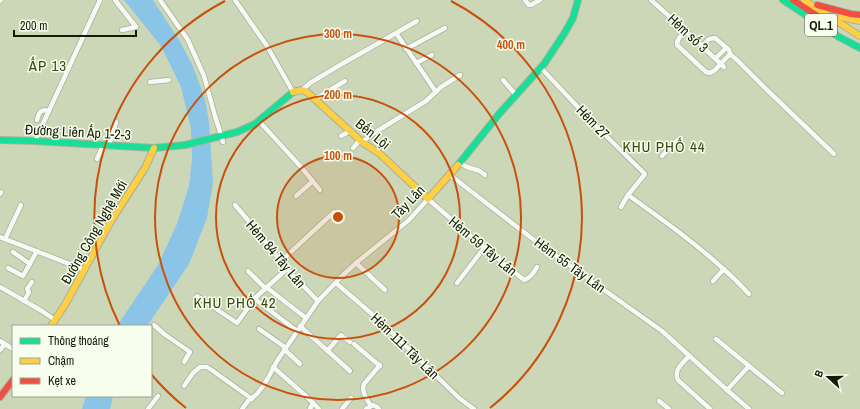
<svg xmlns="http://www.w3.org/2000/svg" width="860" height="409" font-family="'Archivo Narrow',sans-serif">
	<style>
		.water { fill: #8ac5e8 }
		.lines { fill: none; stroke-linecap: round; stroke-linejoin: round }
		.street-casing { stroke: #a8b099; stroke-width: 6 }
		.fast-casing { stroke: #a8b099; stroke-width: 8 }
		.slow-casing { stroke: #a8b099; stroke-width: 8 }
		.jam-casing { stroke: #a8b099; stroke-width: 8 }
		.street { stroke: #f7f9f4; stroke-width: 4.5 }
		.fast { stroke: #16e098; stroke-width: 6 }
		.slow { stroke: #ffcf43; stroke-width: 6 }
		.jam { stroke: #f24e42; stroke-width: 6 }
		.ring { fill: none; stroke: #c8500b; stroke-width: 2 }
		.labels { text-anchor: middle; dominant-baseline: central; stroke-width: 3; stroke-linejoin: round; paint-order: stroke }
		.shield { fill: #f8feed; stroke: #585e4b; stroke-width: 1 }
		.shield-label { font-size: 13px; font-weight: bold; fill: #131a05 }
		.street-label { font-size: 14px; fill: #131a05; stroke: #f8feed }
		.neighbourhood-label { font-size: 15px; letter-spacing: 1px; fill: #394914; stroke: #f8feed }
		.centre { fill: #c8500b; stroke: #f8feed; stroke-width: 2 }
		.ring-label { font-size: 12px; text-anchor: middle; font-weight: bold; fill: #c8500b; stroke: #f8feed; stroke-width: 3; stroke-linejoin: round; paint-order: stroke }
	</style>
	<rect width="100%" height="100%" fill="#ccd7b8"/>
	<!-- water -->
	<g class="water">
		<path d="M124,0H153L179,40L192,64L205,99L209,122L213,183L207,218L189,264L147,326H117L158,265L177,224L189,186L192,159L191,129L181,87L161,46Z"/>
		<path d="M86,396H113L110,409H82Z"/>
	</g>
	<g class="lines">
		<defs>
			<g id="street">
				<path d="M115,0L136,27L122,30"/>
				<path d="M160,0L188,40L204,76L215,116L221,135L223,142"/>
				<path d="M235,0L267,46L293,92"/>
				<path d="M525,0L529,5H531L540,0"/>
				<path d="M651,0L687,32L724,67"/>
				<path d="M0,1L1,0"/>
				<path d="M687,32C681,35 677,38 677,45L706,72L710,73L715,70L730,54"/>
				<path d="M396,33L436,92"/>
				<path d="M702,46L709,39L715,38L729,50L730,54L738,61L766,89L834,154"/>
				<path d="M406,49L445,28"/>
				<path d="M715,59L726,48"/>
				<path d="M416,63L432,55"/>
				<path d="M541,68L593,123L645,174L628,195L621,207"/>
				<path d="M503,80L516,95"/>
				<path d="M150,82L169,80"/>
				<path d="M302,90L310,83L340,65L363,52L417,21"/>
				<path d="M315,99L345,81"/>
				<path d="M37,120C39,113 40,108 49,111"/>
				<path d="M259,121L301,167L320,190"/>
				<path d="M341,136L350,131"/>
				<path d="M35,141L100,0"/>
				<path d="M362,142L374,133L426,101L441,87L460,75"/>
				<path d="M109,145L116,122"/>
				<path d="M353,148L360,140"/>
				<path d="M662,156L677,140"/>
				<path d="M97,159L103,145"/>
				<path d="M460,163L467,167L480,171L485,175"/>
				<path d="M450,175L538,243L662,331L727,390"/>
				<path d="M0,194L1,192"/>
				<path d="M628,195C663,220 698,245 729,274C736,280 742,287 749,294"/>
				<path d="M296,196L313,181"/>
				<path d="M235,205L253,226L287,269L318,301"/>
				<path d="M0,237L85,270"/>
				<path d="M5,239L21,205"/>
				<path d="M13,252L30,264"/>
				<path d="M281,261L334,212"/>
				<path d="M356,263L385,290"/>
				<path d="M8,268L23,276L37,251"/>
				<path d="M248,271L265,288"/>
				<path d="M713,281L724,269"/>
				<path d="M336,283L380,321L459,398L474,409"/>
				<path d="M457,283L484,248"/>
				<path d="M0,287L42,311L55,320"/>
				<path d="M266,287L306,318"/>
				<path d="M197,296L237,323L255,298L287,269"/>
				<path d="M255,299L297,331"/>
				<path d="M24,301L29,292L27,289L32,282"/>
				<path d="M154,325L164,334L190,352L184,362"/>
				<path d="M300,326L350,371"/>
				<path d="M259,329L286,348"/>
				<path d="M716,339L782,393"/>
				<path d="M0,341L13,349"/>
				<path d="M354,344L380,366"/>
				<path d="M284,349L300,364"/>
				<path d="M0,350L5,344"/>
				<path d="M327,351L341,335L350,342"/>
				<path d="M689,356C683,363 673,370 678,380L710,409"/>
				<path d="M749,366L727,390L749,409"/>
				<path d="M273,367L306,396L313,403L310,409"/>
				<path d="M184,386L193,373L200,367H207L213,371L252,399"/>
				<path d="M659,401L669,409"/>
				<path d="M313,403L319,409"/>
				<path d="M371,406C367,399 361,392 364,384L380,365"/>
				<path d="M148,409L158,396"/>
				<path d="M242,409L248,401L257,394L263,386L268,378L277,361L318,301L342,276L356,263L409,220L428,199L474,239L524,280C530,278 534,273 537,267"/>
				<path d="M342,409L351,398"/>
				<path d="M366,409L373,405L377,407L379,409"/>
			</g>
			<g id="fast">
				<path d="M783,0L839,37L860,48"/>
				<path d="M0,140L35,141L154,148L185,145L237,132L255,124L293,92"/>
				<path d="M458,165L499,114L544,64L564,34L573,18L578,0"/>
			</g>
			<g id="slow">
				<path d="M804,0L860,36"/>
				<path d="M841,17L860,21"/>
				<path d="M293,92L302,90L307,92L362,142L380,154L428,199L458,165"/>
				<path d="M51,326L66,303L111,221L145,168L154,148"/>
			</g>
			<g id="jam">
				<path d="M793,0L816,15"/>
				<path d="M817,5L851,14L860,15"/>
				<path d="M0,397L13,380"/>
			</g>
		</defs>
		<!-- street casing -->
		<use href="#street" class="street-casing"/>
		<!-- fast casing -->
		<use href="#fast" class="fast-casing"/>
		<!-- slow casing -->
		<use href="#slow" class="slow-casing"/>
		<!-- jam casing -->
		<use href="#jam" class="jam-casing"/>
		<!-- street -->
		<use href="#street" class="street"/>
		<!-- fast -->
		<use href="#fast" class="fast"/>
		<!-- slow -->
		<use href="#slow" class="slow"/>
		<!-- jam -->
		<use href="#jam" class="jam"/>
	</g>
	<!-- distance rings -->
	<circle cx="338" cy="217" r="61" fill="#c8500b" fill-opacity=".12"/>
	<g class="ring">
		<circle cx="338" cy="217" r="61"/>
		<circle cx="338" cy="217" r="122"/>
		<circle cx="338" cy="217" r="183"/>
		<path d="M186 408A244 244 0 0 1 151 374M120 326A244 244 0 0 1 225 1M451 1A244 244 0 0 1 490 408"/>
	</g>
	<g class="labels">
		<!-- shield labels -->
		<rect class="shield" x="805" y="14" width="32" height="22" rx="3"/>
		<g class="shield-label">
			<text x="821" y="25">QL.1</text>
		</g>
		<!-- street labels -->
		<g class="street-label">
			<text transform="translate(688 33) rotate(43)">Hẻm số 3</text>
			<text transform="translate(593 122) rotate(46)">Hẻm 27</text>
			<text transform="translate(78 132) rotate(3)">Đường Liên Ấp 1-2-3</text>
			<text transform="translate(373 134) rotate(39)">Bến Lội</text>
			<text transform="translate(408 202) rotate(-46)">Tây Lân</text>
			<text transform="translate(94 232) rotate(-60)">Đường Công Nghệ Mới</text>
			<text transform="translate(483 246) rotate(40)">Hẻm 59 Tây Lân</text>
			<text transform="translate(276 254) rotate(50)">Hẻm 84 Tây Lân</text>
			<text transform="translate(570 265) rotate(36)">Hẻm 55 Tây Lân</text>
			<text transform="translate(405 346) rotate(44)">Hẻm 111 Tây Lân</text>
		</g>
		<!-- neighbourhood labels -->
		<g class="neighbourhood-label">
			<text x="48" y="65">ẤP 13</text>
			<text x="664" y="146">KHU PHỐ 44</text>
			<text x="235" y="302">KHU PHỐ 42</text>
		</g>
	</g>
	<circle cx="338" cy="217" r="6" class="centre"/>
	<g class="ring-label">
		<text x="338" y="38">300 m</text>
		<text x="511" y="49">400 m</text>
		<text x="338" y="99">200 m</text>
		<text x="338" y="160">100 m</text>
	</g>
	<!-- legend -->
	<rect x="12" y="325" width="140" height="72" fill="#f8feed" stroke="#9ca390"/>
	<rect x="20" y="338" width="20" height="6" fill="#16e098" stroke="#9ca390"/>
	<text x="48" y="345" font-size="12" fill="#131a05">Thông thoáng</text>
	<rect x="20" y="358" width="20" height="6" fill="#ffcf43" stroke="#9ca390"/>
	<text x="48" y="365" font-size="12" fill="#131a05">Chậm</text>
	<rect x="20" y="378" width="20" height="6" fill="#f24e42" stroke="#9ca390"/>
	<text x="48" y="385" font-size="12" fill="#131a05">Kẹt xe</text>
	<!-- north arrow -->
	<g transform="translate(828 377) rotate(291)" stroke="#f8feed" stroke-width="3" paint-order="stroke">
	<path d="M0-3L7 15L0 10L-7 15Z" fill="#131a05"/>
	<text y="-6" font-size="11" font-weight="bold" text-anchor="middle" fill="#131a05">B</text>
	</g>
	<!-- scale -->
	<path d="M14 30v6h122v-6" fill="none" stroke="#131a05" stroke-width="2"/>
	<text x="20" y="30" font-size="12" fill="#131a05" stroke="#f8feed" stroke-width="3" paint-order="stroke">200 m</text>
</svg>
